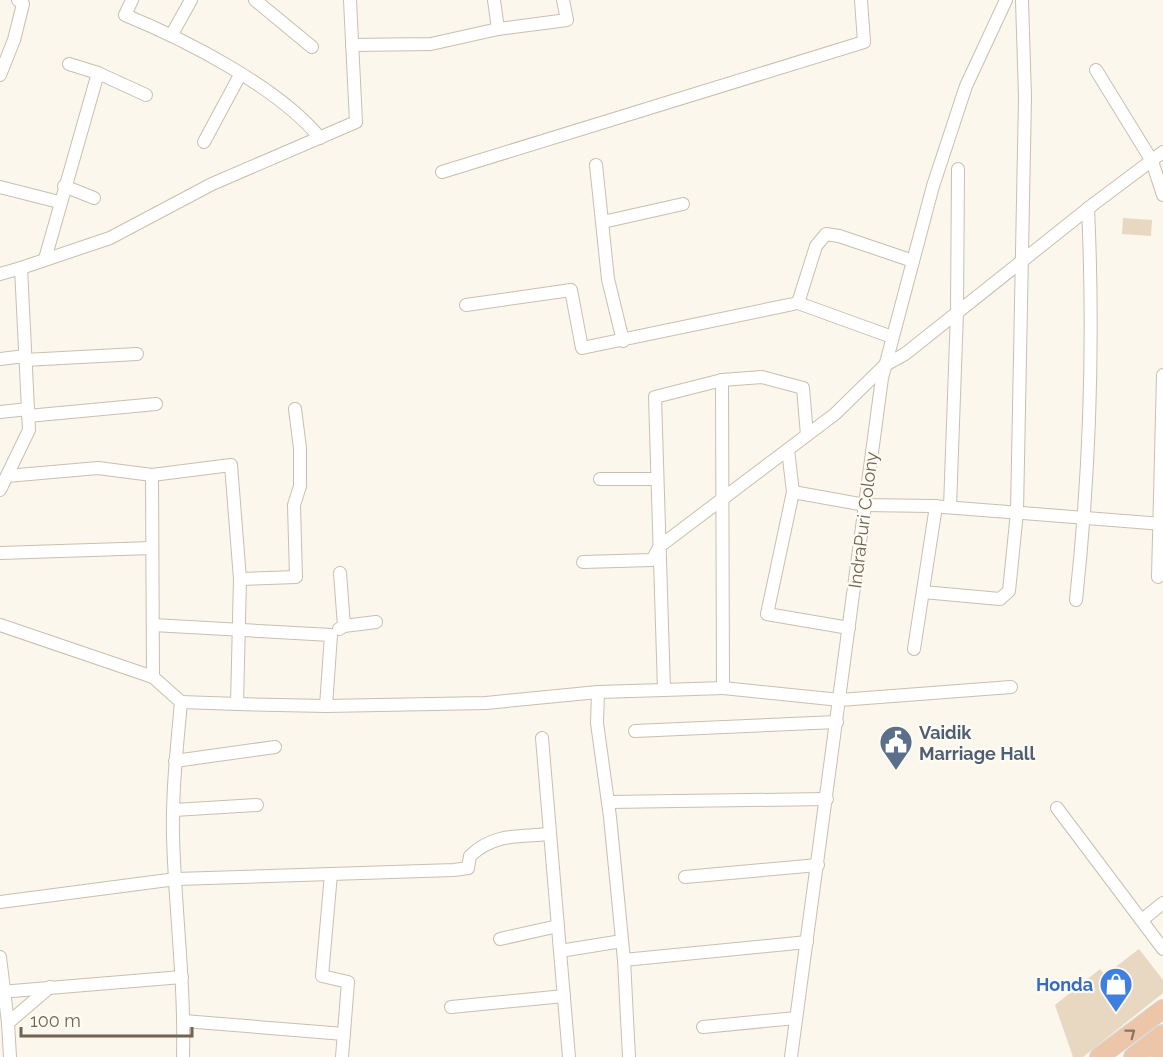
<svg xmlns="http://www.w3.org/2000/svg" width="1163" height="1057" font-family="Raleway,sans-serif">
	<style>
		.building { fill: #e8d7c1 }
		.lines { fill: none; stroke-linecap: round; stroke-linejoin: round }
		.minor-casing { stroke: #c9bfaf; stroke-width: 14 }
		.highway-casing { stroke: #d8d3ce; stroke-width: 20 }
		.minor { stroke: #fff; stroke-width: 12 }
		.highway { stroke: #edc6aa; stroke-width: 18 }
		.oneway { stroke: #8b7763 }
		.labels { text-anchor: middle; dominant-baseline: central; stroke-width: 4.5; stroke-linejoin: round; paint-order: stroke }
		.street-label { font-size: 18px; fill: #736351; stroke: #fdfbf2 }
		.service-label { font-size: 18px; font-weight: bold; fill: #4e5e75; stroke: #fdfbf2; text-anchor: start }
		.shop-label { font-size: 18px; font-weight: bold; fill: #366cbe; stroke: #fdfbf2; text-anchor: end }
	</style>
	<rect width="100%" height="100%" fill="#fbf7ec"/>
	<!-- building -->
	<g class="building">
		<path d="M1123,218L1152,220L1151,236L1122,234Z"/>
		<path d="M1139,949L1163,980V993L1083,1057H1073L1055,1005L1100,969L1105,975Z"/>
	</g>
	<g class="lines">
		<defs>
			<g id="minor">
				<path d="M132,0L125,15C186,40 278,87 320,138"/>
				<path d="M255,0L312,47"/>
				<path d="M494,0L498,29"/>
				<path d="M172,34L191,0"/>
				<path d="M352,45L431,44L498,29L567,20L563,0"/>
				<path d="M1096,70L1152,161L1163,195"/>
				<path d="M98,73L146,95"/>
				<path d="M0,75L14,40L23,4L18,0"/>
				<path d="M204,142L240,75"/>
				<path d="M596,165L608,279L623,341"/>
				<path d="M442,172L864,42L861,0"/>
				<path d="M64,186L94,198"/>
				<path d="M0,187L59,202"/>
				<path d="M603,222L683,204"/>
				<path d="M45,259L98,73L69,64"/>
				<path d="M0,274L21,268"/>
				<path d="M798,303L816,246L826,234L839,236L913,261"/>
				<path d="M466,305L571,290L582,348L798,303L892,337"/>
				<path d="M0,359L25,356"/>
				<path d="M25,360L137,354"/>
				<path d="M722,380L762,377L803,388L807,435"/>
				<path d="M0,412L28,409"/>
				<path d="M28,416L156,404"/>
				<path d="M788,450L793,492L767,614L849,628"/>
				<path d="M152,475L231,465L240,579L237,704L181,702"/>
				<path d="M7,476L98,468L152,475L153,677L181,702C177,747 172,791 173,836C175,910 185,983 183,1057"/>
				<path d="M600,479H657"/>
				<path d="M0,490L29,430L21,268L110,238L212,184L356,122L350,0"/>
				<path d="M793,492L865,505L931,506L1163,524"/>
				<path d="M950,507L957,312L958,169"/>
				<path d="M0,553L152,548"/>
				<path d="M583,562L652,560L660,546L835,414L885,365L905,354L1095,203L1163,152"/>
				<path d="M340,573L344,626"/>
				<path d="M1158,577L1163,375"/>
				<path d="M240,579L296,577L294,505L300,486V448L295,409"/>
				<path d="M923,592L1000,599L1009,591L1017,512L1025,97L1022,0"/>
				<path d="M1076,600C1090,470 1094,339 1088,208"/>
				<path d="M0,625L153,677"/>
				<path d="M153,625L331,635L326,706L486,703L598,692"/>
				<path d="M339,629L344,626L376,622"/>
				<path d="M914,649L936,506"/>
				<path d="M723,688L840,700L1011,687"/>
				<path d="M664,690L723,688L722,380L655,397L664,690L598,692L597,723L610,817L624,960L807,942"/>
				<path d="M237,704L326,706"/>
				<path d="M635,731L837,722"/>
				<path d="M542,738L560,951"/>
				<path d="M175,761L275,747"/>
				<path d="M608,802L827,799"/>
				<path d="M1057,808L1163,949"/>
				<path d="M174,810L257,805"/>
				<path d="M331,874L322,976L348,982L342,1057"/>
				<path d="M685,877L818,865"/>
				<path d="M0,902L176,879L454,870L468,868L470,856C494,833 518,837 550,834"/>
				<path d="M1142,920L1163,903"/>
				<path d="M500,939L558,926"/>
				<path d="M0,957L8,1023"/>
				<path d="M624,960L629,1057"/>
				<path d="M0,992L182,977"/>
				<path d="M451,1007L564,996"/>
				<path d="M184,1021L344,1034"/>
				<path d="M703,1027L796,1018"/>
				<path d="M10,1057L8,1023L50,987"/>
				<path d="M569,1057L560,951L622,941"/>
				<path d="M791,1057L882,378L933,186L966,86L1006,0"/>
			</g>
			<g id="highway">
				<path d="M1099,1057L1163,1009"/>
				<path d="M1133,1057L1163,1034"/>
				<path d="M1160,1057L1163,1054"/>
			</g>
		</defs>
		<!-- minor casing -->
		<use href="#minor" class="minor-casing"/>
		<!-- highway casing -->
		<use href="#highway" class="highway-casing"/>
		<!-- minor -->
		<use href="#minor" class="minor"/>
		<!-- highway -->
		<use href="#highway" class="highway"/>
	</g>
	<!-- one-way arrows -->
	<defs><path id="oneway-chevron" d="M-2-3.5L2.5 0L-2 3.5" fill="none" stroke-width="1.6" stroke-linecap="round" stroke-linejoin="round" transform="scale(1.5)"/></defs>
	<use class="oneway" href="#oneway-chevron" transform="translate(1131 1033) rotate(-37)"/>
	<!-- icons -->
	<defs>
		<symbol id="civic-pin" viewBox="-11 -11 22 30"><path d="M0 17L-7.5 6A9.5 9.5 0 1 1 7.5 6Z" fill="#5c6f8a" stroke="#fdfbf2"/><path d="M-.6-6.5H3V-4.5H.6V-3L4-1V1h2V6H-6V1h2V-1L-.6-3ZM-1.2 2.5V6h2.4V2.5Z" fill="#fff"/></symbol>
		<symbol id="shop-pin" viewBox="-11 -11 22 30"><path d="M0 17L-7.5 6A9.5 9.5 0 1 1 7.5 6Z" fill="#3f7fe0" stroke="#fdfbf2"/><path d="M-5-2.5h2.3a2.7 3.5 0 0 1 5.4 0H5L5.5 6h-11ZM-1.5-2.5h3a1.5 2.3 0 0 0-3 0Z" fill="#fff"/></symbol>
	</defs>
	<g fill-rule="evenodd">
		<use href="#civic-pin" x="877" y="723" width="38" height="52"/>
		<use href="#shop-pin" x="1097" y="965" width="38" height="52"/>
	</g>
	<g class="labels">
		<!-- street labels -->
		<g class="street-label">
			<text transform="translate(863 520) rotate(-83)">IndraPuri Colony</text>
		</g>
		<!-- service labels -->
		<g class="service-label">
			<text x="919" y="732">Vaidik<tspan x="919" dy="21">Marriage Hall</tspan></text>
		</g>
		<!-- shop labels -->
		<g class="shop-label">
			<text x="1093" y="984">Honda</text>
		</g>
	</g>
	<!-- scale -->
	<path d="M21 1027v9h171v-9" fill="none" stroke="#736351" stroke-width="3"/>
	<text x="30" y="1027" font-size="18" fill="#736351" stroke="#fdfbf2" stroke-width="4.5" paint-order="stroke">100 m</text>
</svg>
